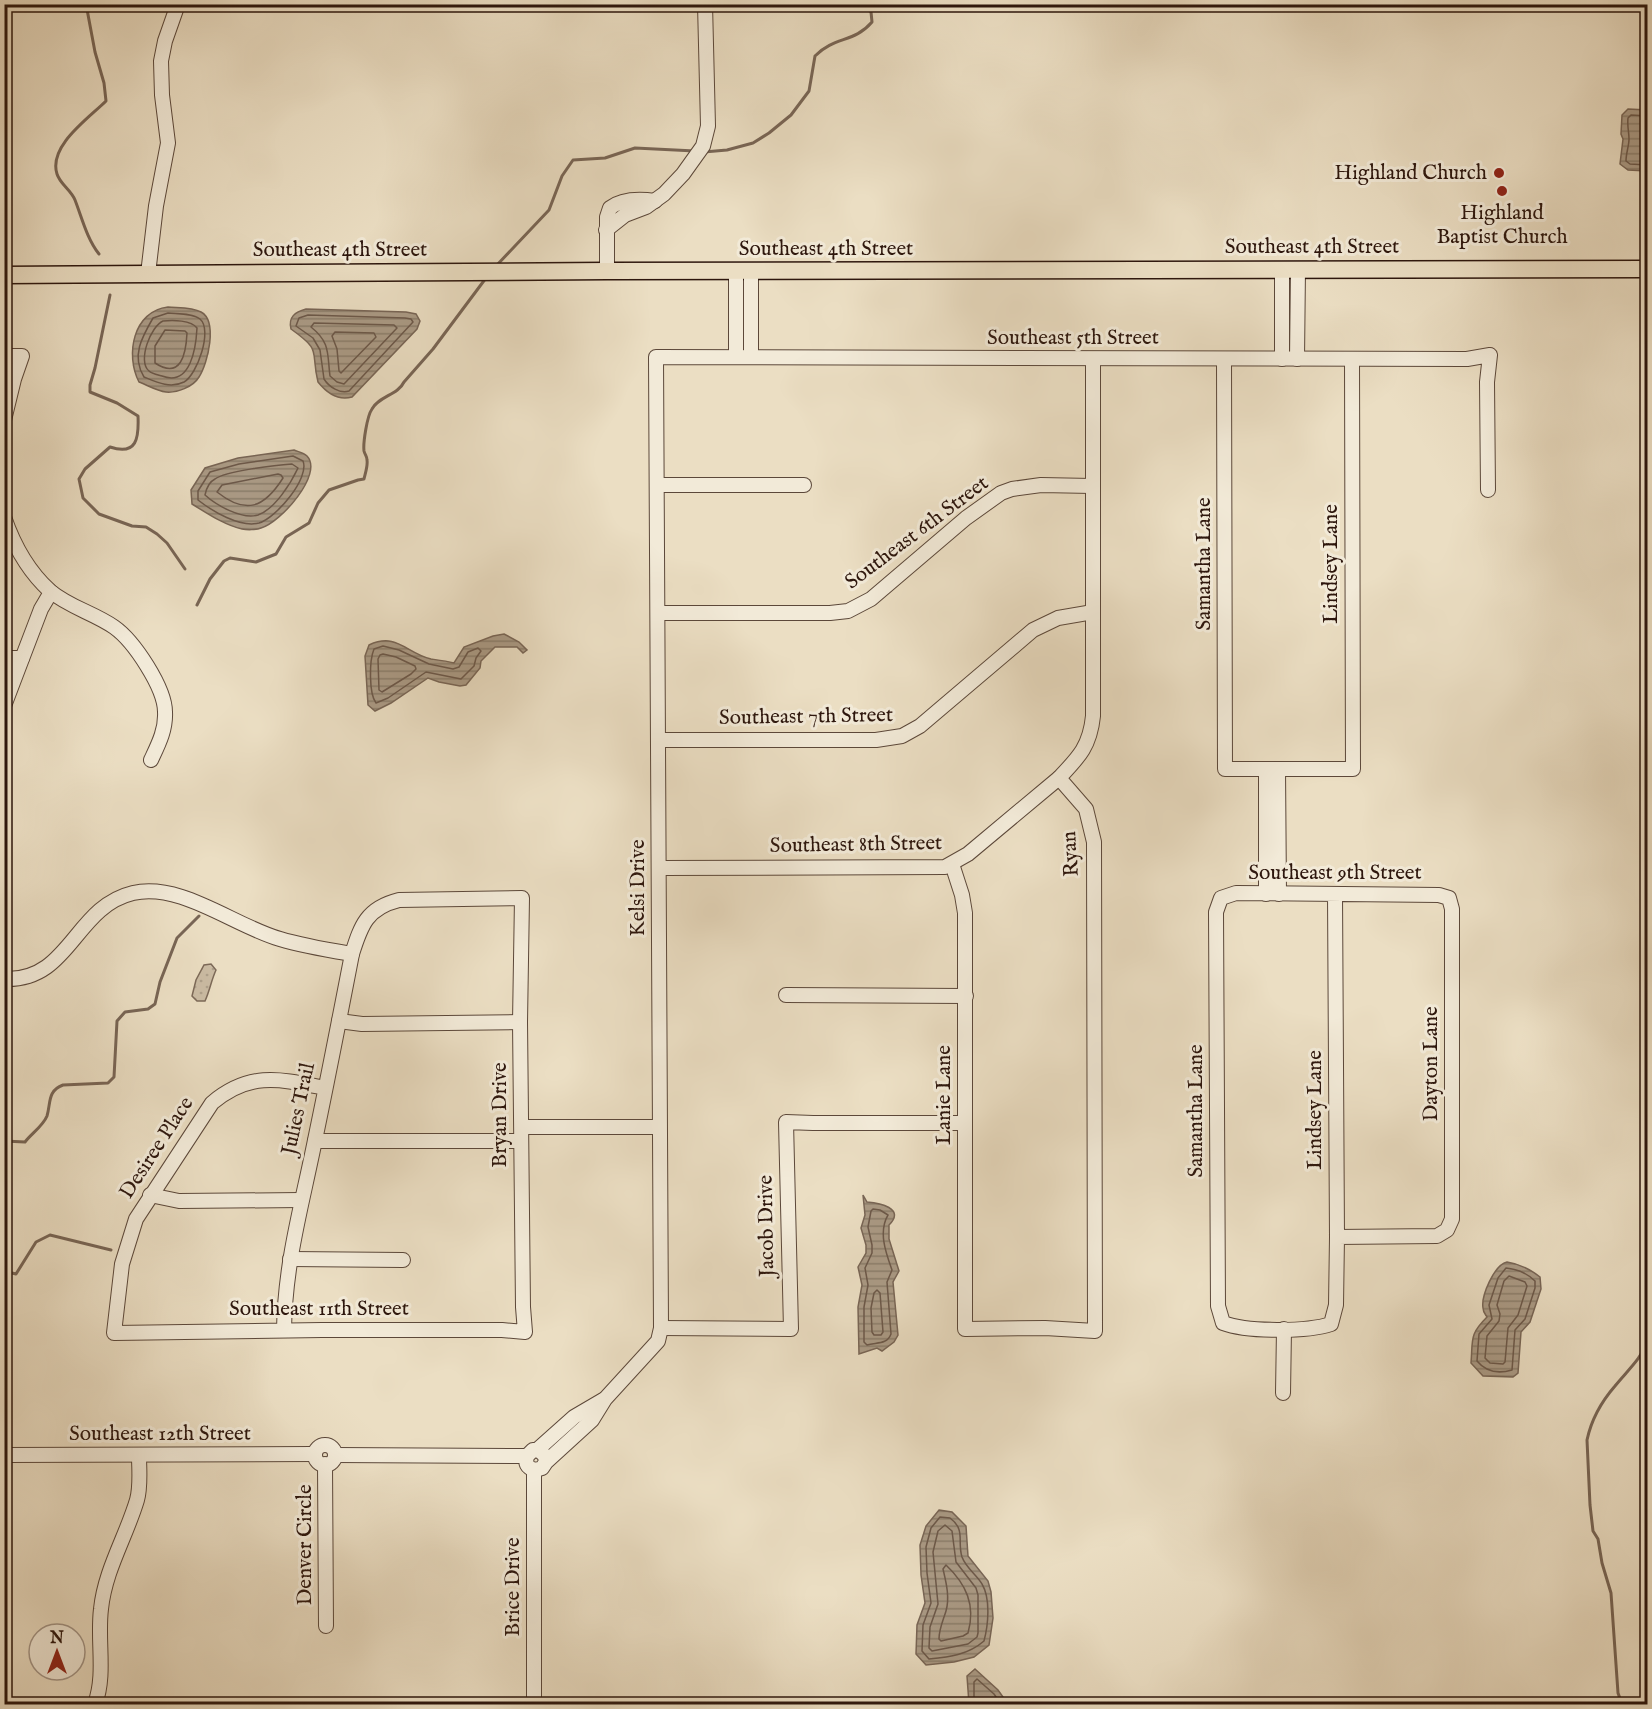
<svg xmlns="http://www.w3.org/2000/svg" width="1652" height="1709" font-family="'IM FELL English',serif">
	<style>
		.park { fill: url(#park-dots); stroke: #7c6958; stroke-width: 1.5 }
		.water { fill: url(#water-rules); stroke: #786555; stroke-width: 1.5 }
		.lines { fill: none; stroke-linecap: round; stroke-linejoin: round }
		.shore { stroke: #6c5849; stroke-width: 1.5 }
		.stream { stroke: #786555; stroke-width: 3 }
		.minor-casing { stroke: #5c483a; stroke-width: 16 }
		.major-casing { stroke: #2d160d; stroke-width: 19 }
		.minor { stroke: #f2ead8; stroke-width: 14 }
		.major { stroke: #ebdec3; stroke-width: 16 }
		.poi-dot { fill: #8f2418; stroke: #f2ead8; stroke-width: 2 }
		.labels { text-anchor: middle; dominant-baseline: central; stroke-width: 6; stroke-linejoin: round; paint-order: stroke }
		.poi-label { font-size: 21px; fill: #2d160d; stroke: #f2ead8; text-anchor: end }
		.street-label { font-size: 21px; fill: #2d160d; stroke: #f2ead8 }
	</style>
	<defs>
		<pattern id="park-dots" width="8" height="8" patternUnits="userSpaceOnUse" patternTransform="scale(1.5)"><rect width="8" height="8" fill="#cbbca4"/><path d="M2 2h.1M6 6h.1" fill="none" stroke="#afa18c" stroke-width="1.8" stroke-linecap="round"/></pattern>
		<pattern id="water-rules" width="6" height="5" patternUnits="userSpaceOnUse" patternTransform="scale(1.5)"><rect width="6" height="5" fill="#aa9a85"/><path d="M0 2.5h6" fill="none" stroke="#8b7d6b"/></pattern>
	</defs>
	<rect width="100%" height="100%" fill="#ebdec3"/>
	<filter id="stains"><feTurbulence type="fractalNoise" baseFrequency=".00333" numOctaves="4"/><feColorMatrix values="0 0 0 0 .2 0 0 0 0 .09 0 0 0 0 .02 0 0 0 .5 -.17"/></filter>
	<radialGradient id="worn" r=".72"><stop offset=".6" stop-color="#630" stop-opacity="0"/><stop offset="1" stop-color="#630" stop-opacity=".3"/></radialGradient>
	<!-- park -->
	<path class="park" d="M211,964L216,970C211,981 210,990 205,1001H197L192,996L196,980L204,965Z"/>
	<!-- water -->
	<g class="water">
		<path d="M1628,109L1647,110V171L1628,170L1620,164L1623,139L1621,134L1622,115Z"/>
		<path d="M168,307C177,308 192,307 201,312C218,321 208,363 199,377C193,387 177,393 166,392C157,391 147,385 139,382C125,355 133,311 168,307Z"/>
		<path d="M306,309L406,312L416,314L420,321L417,329L352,397C338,401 326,392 318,382C310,349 323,352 291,329C288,317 295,312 306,309Z"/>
		<path d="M294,450C298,452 303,452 307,456C324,474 280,523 261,528C256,530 247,530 242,529C224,525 207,513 192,504L191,490L205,468L238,458Z"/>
		<path d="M504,634L519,642L527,650L523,653L517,647H495L481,661L480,668L466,685L460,686L439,682L428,678L391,703L375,711L368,705L365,656L369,645C397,632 406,653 431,659C438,660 446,661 454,663L464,647L493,636Z"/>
		<path d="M863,1195L867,1202C879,1203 906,1208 889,1225V1239L899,1271L893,1282L898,1335L894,1342L882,1351L877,1348L859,1354L858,1307L862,1285L858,1267L866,1253V1245L861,1228L865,1215Z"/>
		<path d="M1507,1262C1520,1264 1530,1269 1540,1277L1541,1289L1530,1322L1521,1332L1518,1373L1513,1377L1483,1376L1471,1363C1473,1339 1469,1335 1487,1317C1485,1314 1483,1312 1483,1308C1481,1296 1494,1265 1507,1262Z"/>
		<path d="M939,1510L952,1512L966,1526L968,1556L988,1581L991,1592L993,1618L989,1645L974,1657L954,1662L926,1665L916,1654L917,1625L925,1603L921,1575L920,1545L926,1526Z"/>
		<path d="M975,1669L998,1690L1008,1704H969L967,1676Z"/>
	</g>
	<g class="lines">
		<!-- shore -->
		<g class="shore">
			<path d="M1648,116L1631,115L1628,118C1627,125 1629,132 1629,139C1629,146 1626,153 1626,161L1630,164L1648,165"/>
			<path d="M168,313C178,314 192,313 200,319C213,330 197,375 184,382C170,389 156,382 144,377C131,356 142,337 153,318Z"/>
			<path d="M308,315L405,318L411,319L413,322L349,391C340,394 329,387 324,379L320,350L313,338L296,326L299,318Z"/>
			<path d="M163,321C173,320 191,320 197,328C196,347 191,387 162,376C159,375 152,374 149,371C137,361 151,326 163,321Z"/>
			<path d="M314,323L394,325L397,328L344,384L337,382L330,376C327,354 331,343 311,327Z"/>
			<path d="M165,330L185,331L187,333C186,354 181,380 155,363V346Z"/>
			<path d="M335,332L374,333L376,337L341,373L339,371L337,349L332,336Z"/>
			<path d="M293,456L303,461C310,478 276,518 259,523C240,528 212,511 198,500V491L210,472L239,464Z"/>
			<path d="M292,464L298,468C291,483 275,509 258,515C242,520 216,505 205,495C206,490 209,482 215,479C225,471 277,465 292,464Z"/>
			<path d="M278,474L281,475L283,478C264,508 246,515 217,492L222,485Z"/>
			<path d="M383,646L399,650L429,664L453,669L459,667L468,652L478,648L481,651L476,658L474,666L461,679L426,672L388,698L376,703C369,694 369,661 374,649Z"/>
			<path d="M383,654L396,657L415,666L416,669L411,674L382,692L379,690L378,659L380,655Z"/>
			<path d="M873,1209L880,1210L888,1215C878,1232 886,1253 892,1270L887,1282L891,1334C887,1345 876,1342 867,1345L864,1342V1307L868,1285L865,1268L872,1253V1245L868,1227L871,1211Z"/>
			<path d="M1506,1268C1517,1269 1528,1274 1535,1281V1288L1525,1319L1515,1330L1512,1370C1498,1374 1486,1372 1477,1361L1479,1334L1492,1319L1489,1305L1498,1278Z"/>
			<path d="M1509,1276L1525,1282L1527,1286L1518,1315L1508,1328L1505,1362L1503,1364L1490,1363L1485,1358L1487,1336L1499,1321L1500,1314L1497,1305L1504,1281Z"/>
			<path d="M877,1290L880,1293L883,1332L881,1335H874L872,1332L871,1308L874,1293Z"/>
			<path d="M940,1517L950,1518C966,1530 957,1541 962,1557C966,1568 977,1575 982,1584C991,1599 988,1626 984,1641C968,1655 949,1657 929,1659L922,1651L923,1625L931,1603L927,1573L926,1547L931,1528Z"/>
			<path d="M945,1525L952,1531L956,1562L976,1588L978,1595V1633L977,1637L968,1644L932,1651L929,1648L930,1627L938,1604L933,1552L938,1531Z"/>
			<path d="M946,1565C966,1584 976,1605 968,1633L963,1636L941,1641L939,1639C939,1629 943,1621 946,1611C950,1597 946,1582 943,1569Z"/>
			<path d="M974,1704V1682L977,1679L994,1694L1001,1704"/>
		</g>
		<!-- stream -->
		<g class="stream">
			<path d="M86,4L95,52L104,83L106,101C89,118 48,146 57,174C60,184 71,190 75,200C82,218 87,239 99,254"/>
			<path d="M704,152L727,150L753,143L769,133L791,115L809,91L815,56C835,36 854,43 872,22L871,12L861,4"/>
			<path d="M496,266L549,210L562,176L573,160L605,158L635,148L695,151"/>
			<path d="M110,295L95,368L90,385V392L117,403L138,416C139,438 137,456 110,447L85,469L79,479L83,498L99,514L132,526L146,527L157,534L167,543L185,569"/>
			<path d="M197,605L210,579L224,561L230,558L256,562L276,554L286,537L309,523L318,503L329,490L358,480L364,479C365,474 368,466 367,460C367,456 365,455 364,451C363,443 367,416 372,409C379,396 398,395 404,382L433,349L486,278"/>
			<path d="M4,1141L25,1142C31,1134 43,1126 47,1116C51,1103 47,1091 63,1085L108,1083L114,1077L117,1021L125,1012L148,1009L155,1004L160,982L177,938L199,916"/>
			<path d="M4,1271L16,1274L36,1242L50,1235L111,1250"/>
			<path d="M1622,1704L1618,1693L1611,1593L1602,1563L1598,1539L1593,1531L1590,1505L1587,1440C1591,1421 1602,1401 1615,1386C1627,1371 1641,1359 1648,1341"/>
		</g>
		<defs>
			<g id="minor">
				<path d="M606,230L625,215L646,207L664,194L683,174L703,146L708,126L705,4"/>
				<path d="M607,271V217L610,208C622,199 641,199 655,201"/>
				<path d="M736,271V357"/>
				<path d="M751,271V357"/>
				<path d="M148,274L156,206L168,143L162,95L161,61L165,41L178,4"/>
				<path d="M4,356H22L14,379L4,420"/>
				<path d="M1224,359L1225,769H1353L1352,359"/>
				<path d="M1282,359V269"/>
				<path d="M1297,359L1298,269"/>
				<path d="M658,485H804"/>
				<path d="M4,517C14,546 28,571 50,591C69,607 94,613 114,627C134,641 165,688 165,712C166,730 158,745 151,760"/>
				<path d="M658,613H830L848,611L871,599L966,518L1001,493L1012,489L1041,485L1092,486"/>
				<path d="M4,658H22"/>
				<path d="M4,706L41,609L51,592"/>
				<path d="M658,740H876L902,736L920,726L1033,630L1058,618L1093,612"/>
				<path d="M1278,769L1279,894"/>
				<path d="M952,864L962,895L965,913V1329L1045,1328L1095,1331L1094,842L1086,809L1059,778C1079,757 1090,746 1093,716V359"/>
				<path d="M659,868L945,867L968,854L1059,778"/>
				<path d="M1266,894V769"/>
				<path d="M1335,894L1337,1237L1336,1305L1331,1324C1307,1332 1247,1332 1223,1323L1218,1306L1216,912L1221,898L1236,893L1439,895L1449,898L1452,909V1219L1447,1230L1437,1236L1337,1237"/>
				<path d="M4,979C70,982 74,907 133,893C181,882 234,926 280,939C303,946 328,950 352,954"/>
				<path d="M786,995L966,996"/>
				<path d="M339,1021L362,1024L520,1022"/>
				<path d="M522,1127H659"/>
				<path d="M315,1141H521"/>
				<path d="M150,1195L179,1201L301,1200"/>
				<path d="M290,1259L403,1260"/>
				<path d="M661,1328L791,1329L786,1122L813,1123H965"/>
				<path d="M284,1330C285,1262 302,1205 315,1140C328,1078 340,1016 352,954C361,925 367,908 399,900L522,898L520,1022L523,1307L525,1332L502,1330H322L114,1333L122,1264L136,1219L212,1103C250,1071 280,1079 325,1088"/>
				<path d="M1283,1393L1284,1329"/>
				<circle cx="325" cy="1455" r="10"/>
				<path d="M537,1450L574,1417L603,1400"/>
				<path d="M4,1455L315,1454"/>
				<path d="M335,1455L527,1456"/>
				<path d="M546,1462L545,1456L540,1451L533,1450L527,1456C524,1467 532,1472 542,1468L546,1462L592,1420L605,1399L658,1341L661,1328L656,357L1467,359L1490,355L1487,382L1488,490"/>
				<path d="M325,1464L326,1626"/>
				<path d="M534,1470V1704"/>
				<path d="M95,1704C106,1674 97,1641 101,1609C105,1570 126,1537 137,1500C141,1486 139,1470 139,1455"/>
			</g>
			<path id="major" d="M4,275L607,271L1648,269"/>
		</defs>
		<!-- minor casing -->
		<use href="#minor" class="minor-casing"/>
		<!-- major casing -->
		<use href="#major" class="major-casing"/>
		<!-- minor -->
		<use href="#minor" class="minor"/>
		<!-- major -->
		<use href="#major" class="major"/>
	</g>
	<!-- markers -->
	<g class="poi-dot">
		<circle cx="1499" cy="173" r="6"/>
		<circle cx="1502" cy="191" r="6"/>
	</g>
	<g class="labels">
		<!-- poi labels -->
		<g class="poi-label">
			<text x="1487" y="173">Highland Church</text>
			<text x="1502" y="213" text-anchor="middle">Highland<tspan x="1502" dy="24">Baptist Church</tspan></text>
		</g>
		<!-- street labels -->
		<g class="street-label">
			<text x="1312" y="247">Southeast 4th Street</text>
			<text x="826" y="249">Southeast 4th Street</text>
			<text x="340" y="250">Southeast 4th Street</text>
			<text x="1073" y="338">Southeast 5th Street</text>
			<text transform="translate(917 533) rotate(-37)">Southeast 6th Street</text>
			<text transform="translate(1204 564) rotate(-90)">Samantha Lane</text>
			<text transform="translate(1331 564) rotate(-90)">Lindsey Lane</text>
			<text transform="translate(806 717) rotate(-1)">Southeast 7th Street</text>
			<text transform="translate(856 845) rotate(-1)">Southeast 8th Street</text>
			<text transform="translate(1071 854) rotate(-94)">Ryan</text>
			<text x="1335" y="873">Southeast 9th Street</text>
			<text transform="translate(638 888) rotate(-90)">Kelsi Drive</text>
			<text transform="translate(1431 1064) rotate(-90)">Dayton Lane</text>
			<text transform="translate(944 1095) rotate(-90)">Lanie Lane</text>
			<text transform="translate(299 1109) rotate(-78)">Julies Trail</text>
			<text transform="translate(1315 1110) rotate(-90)">Lindsey Lane</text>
			<text transform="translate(1196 1111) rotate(-90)">Samantha Lane</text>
			<text transform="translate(500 1115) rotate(-90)">Bryan Drive</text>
			<text transform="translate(157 1148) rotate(-57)">Desiree Place</text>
			<text transform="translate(767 1226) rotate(-91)">Jacob Drive</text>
			<text x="319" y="1309">Southeast 11th Street</text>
			<text x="160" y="1434">Southeast 12th Street</text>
			<text transform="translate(305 1545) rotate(-90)">Denver Circle</text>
			<text transform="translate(513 1587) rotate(-90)">Brice Drive</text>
		</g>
	</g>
	<!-- margin -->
	<rect width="1652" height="1709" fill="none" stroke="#ebdec3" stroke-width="24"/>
	<rect x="6" y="6" width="1640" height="1697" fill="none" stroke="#2d160d" stroke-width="3"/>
	<rect x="12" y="12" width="1628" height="1685" fill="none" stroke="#2d160d" stroke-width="1.5"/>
	<!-- north arrow -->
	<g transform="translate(57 1652)"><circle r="28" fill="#f2ead8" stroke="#a39587" stroke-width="1.5"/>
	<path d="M0-4.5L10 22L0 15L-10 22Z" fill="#8f2418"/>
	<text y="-9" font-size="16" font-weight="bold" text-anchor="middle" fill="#2d160d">N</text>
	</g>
	<rect width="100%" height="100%" filter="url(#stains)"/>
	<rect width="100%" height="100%" fill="url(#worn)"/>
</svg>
